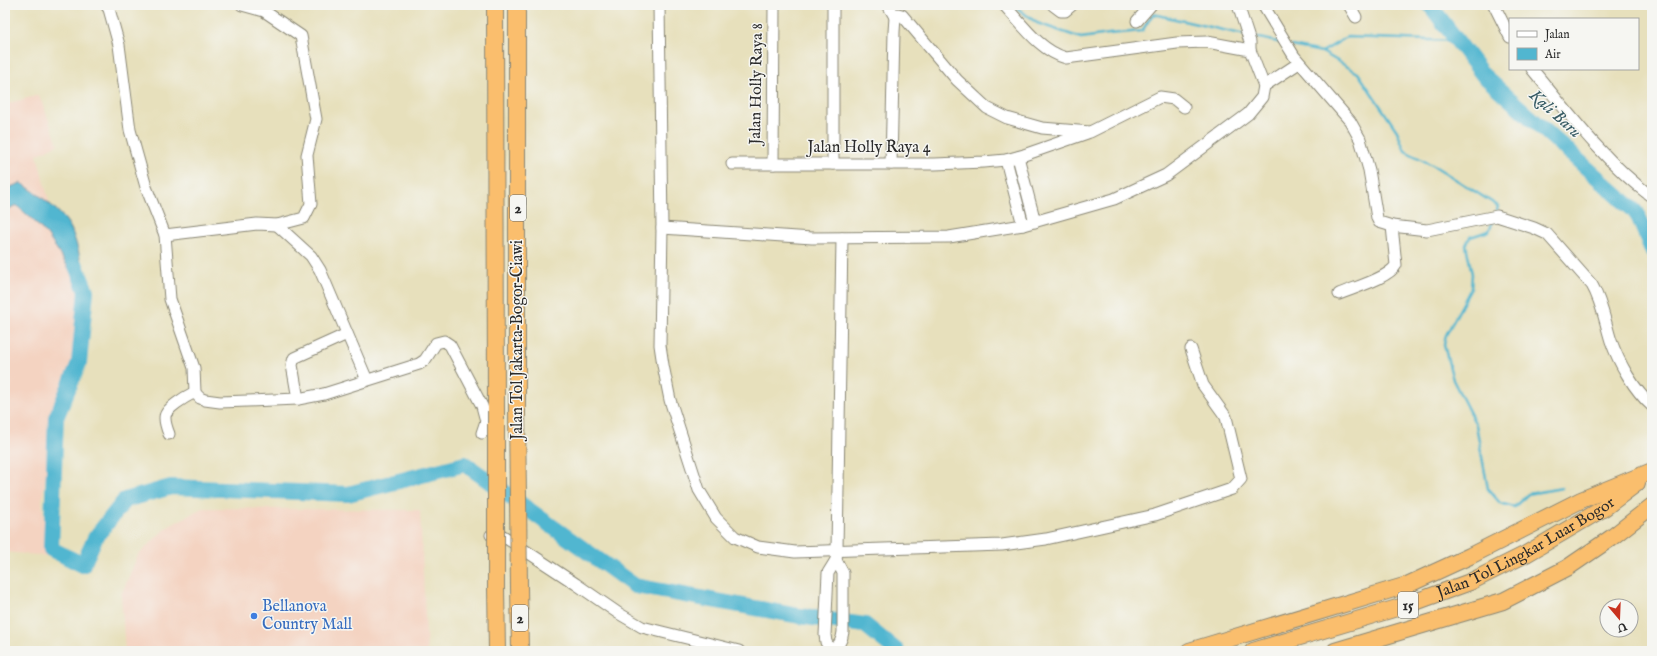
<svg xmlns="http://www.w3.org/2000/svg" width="1657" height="656" font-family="'IM FELL English',serif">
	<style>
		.built { fill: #f4d3c1 }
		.water { fill: #51b6d0; stroke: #3e707e }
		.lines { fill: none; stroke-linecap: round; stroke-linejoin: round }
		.stream { stroke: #51b6d0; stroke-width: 2.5 }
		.river { stroke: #51b6d0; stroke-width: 16 }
		.minor-casing { stroke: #898674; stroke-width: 13 }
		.highway-casing { stroke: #898674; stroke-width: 18 }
		.minor { stroke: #fff; stroke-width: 11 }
		.highway { stroke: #fabe6d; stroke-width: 16 }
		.highway-bridge-casing { stroke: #898674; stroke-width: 18; stroke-linecap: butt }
		.highway-bridge { stroke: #fabe6d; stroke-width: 16 }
		.shop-dot { fill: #3f7fe0; stroke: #f6f6f2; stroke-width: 1.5 }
		.labels { text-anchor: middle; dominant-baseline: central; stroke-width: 3; stroke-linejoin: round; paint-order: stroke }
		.shield { fill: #f6f6f2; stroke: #686867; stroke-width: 1 }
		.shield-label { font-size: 15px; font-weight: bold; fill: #2b2b2b }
		.street-label { font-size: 16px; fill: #2b2b2b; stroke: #f6f6f2 }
		.shop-label { font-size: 16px; fill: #366cbe; stroke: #f6f6f2; text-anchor: start }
		.water-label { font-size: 17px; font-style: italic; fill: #385c65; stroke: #f6f6f2 }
	</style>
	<rect width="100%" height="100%" fill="#f6f6f2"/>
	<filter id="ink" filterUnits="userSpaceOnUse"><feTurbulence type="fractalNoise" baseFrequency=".025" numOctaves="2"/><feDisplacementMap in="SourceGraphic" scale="8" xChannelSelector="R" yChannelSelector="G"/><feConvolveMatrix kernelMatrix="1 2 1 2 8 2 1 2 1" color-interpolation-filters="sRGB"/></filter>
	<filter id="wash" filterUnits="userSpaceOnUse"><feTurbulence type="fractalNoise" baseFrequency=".012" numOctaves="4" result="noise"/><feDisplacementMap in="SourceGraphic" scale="16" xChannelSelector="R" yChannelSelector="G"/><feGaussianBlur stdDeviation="0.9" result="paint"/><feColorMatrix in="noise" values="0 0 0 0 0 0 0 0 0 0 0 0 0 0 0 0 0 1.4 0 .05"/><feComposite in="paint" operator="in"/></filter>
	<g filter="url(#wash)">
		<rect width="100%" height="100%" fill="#e7e0bc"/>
		<!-- built -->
		<g class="built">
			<path d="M39,95L58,144L37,155L61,247L80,293L79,353L50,449L42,501L48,556L5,552V104Z"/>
			<path d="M202,508L420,510L427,651H125L121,595L138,555L166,528Z"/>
		</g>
		<!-- water -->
		<path class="water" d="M21,183C36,192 66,214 72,231C78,246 81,263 85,278L84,287H81L48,236L32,219L16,205L5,211V189Z"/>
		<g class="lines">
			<!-- stream -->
			<g class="stream">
				<path d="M1013,5L1037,23L1081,38L1109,34L1142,31L1153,14L1245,35"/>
				<path d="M1251,36L1282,43"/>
				<path d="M1292,46L1322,52L1347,37L1457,41"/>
				<path d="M1322,52L1358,73L1397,131L1405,151L1436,167L1498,206L1497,210"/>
				<path d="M1493,221L1489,231L1470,237L1466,245L1472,274L1471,288L1446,335L1444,345L1453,380L1476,425L1488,489L1500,503L1514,507L1528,494L1562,488"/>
			</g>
			<!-- river -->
			<g class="river">
				<path d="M1430,5L1483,75L1637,213L1652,250"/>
				<path d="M76,266L86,291L79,363L56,418L51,549L83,565L95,538L125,500L171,487L348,494L465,464L635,586L799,616L865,625L897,651"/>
			</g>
		</g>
	</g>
	<g filter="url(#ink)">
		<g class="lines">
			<defs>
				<g id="minor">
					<path d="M106,5L109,9L119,45L130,130L146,187L165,235L170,299L194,368L195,392L197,395L200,398L205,400L220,402L298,399L324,394L419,364L425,360L436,343L444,341L450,345L482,406L486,421L482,433"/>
					<path d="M659,5L662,228L660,345L663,365L670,400L699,490L716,518L735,537L758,547L795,552L1002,545L1046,539L1155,515L1232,489L1241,479L1226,417L1203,385L1191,349"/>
					<path d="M833,5V164"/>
					<path d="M888,5L895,17"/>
					<path d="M1004,5C1022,24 1040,51 1066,58L1177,43L1207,42L1250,50"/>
					<path d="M1053,5L1061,11H1065L1072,5"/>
					<path d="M1263,5L1294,56L1350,121L1360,139L1369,170L1377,218L1379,222L1392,226L1427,230L1497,216L1534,228L1547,234L1592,285C1602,302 1605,322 1611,341C1619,363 1634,390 1652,406"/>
					<path d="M1349,5L1356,17"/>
					<path d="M1494,5L1510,37"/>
					<path d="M1137,21L1151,5"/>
					<path d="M1532,69C1569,114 1605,162 1652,197"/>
					<path d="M1264,86L1299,63"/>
					<path d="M1018,157L1035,222"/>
					<path d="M1006,160L1023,225"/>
					<path d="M732,164H935L984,162L1006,160L1024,155L1087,133"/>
					<path d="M773,164L774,5"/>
					<path d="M891,164L894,32L895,17L898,14L902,15L957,80L987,108L1007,118L1042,128L1090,132L1160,97L1174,99L1184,107"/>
					<path d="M277,225L311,256L320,270L367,380"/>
					<path d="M662,228L812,238L949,237L1023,225L1114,199L1166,175L1248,114L1262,97L1264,86L1250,50V42L1238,5"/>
					<path d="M165,235L257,224L277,225L304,218L311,204L307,155L316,119L301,36L264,11L242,5"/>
					<path d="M1339,294C1353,288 1389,278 1396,265L1392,226"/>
					<path d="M298,399L292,365L294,358L347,334"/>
					<path d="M169,434C167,429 165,423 165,418C164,409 187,396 195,392"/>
					<path d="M491,535L500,534L576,584L618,613L642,627L739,651"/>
					<path d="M832,650C839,646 842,641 843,632V573L836,560"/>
					<path d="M831,651L826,642L825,635L828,573L836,560L837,550L842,238"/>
				</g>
				<g id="highway">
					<path d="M495,5L496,411"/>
					<path d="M517,5V411"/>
					<path d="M519,586L520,651"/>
					<path d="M496,587L497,651"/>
					<path d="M1189,651L1407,585L1470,556L1581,500L1652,471"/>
					<path id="s1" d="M1253,651L1407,605L1470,582L1526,554L1604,508L1637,483"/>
					<path d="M1335,651L1503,601L1567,568L1611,538L1652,506"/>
				</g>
			</defs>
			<!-- minor casing -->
			<use href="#minor" class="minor-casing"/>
			<!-- highway casing -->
			<use href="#highway" class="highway-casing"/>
			<!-- minor -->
			<use href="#minor" class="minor"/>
			<!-- highway -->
			<use href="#highway" class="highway"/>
			<defs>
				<g id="highway-bridge">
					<path d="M496,411V587"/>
					<path d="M517,411L519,586"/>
				</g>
			</defs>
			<!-- highway-bridge casing -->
			<use href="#highway-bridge" class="highway-bridge-casing"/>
			<!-- highway-bridge -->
			<use href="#highway-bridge" class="highway-bridge"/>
		</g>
	</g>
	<!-- markers -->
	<circle class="shop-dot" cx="254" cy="616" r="4"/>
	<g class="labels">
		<!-- shield labels -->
		<g class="shield">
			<rect x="510" y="195" width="16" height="26" rx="3"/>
			<rect x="1398" y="592" width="20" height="26" rx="3"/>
			<rect x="512" y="605" width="16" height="26" rx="3"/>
		</g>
		<g class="shield-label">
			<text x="518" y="208">2</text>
			<text x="1408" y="605">15</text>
			<text x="520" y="618">2</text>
		</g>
		<!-- street labels -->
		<g class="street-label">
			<text transform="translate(757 84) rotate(-89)">Jalan Holly Raya 8</text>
			<text x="869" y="148">Jalan Holly Raya 4</text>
			<text transform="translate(518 340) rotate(-90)">Jalan Tol Jakarta–Bogor–Ciawi</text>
			<text stroke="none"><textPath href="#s1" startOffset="293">Jalan Tol Lingkar Luar Bogor</textPath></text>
		</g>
		<!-- shop labels -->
		<g class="shop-label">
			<text x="262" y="607">Bellanova<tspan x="262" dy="18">Country Mall</tspan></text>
		</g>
		<!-- water labels -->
		<g class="water-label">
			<text transform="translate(1555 114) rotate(42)">Kali Baru</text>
		</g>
	</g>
	<!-- margin -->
	<rect width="1657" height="656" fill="none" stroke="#f6f6f2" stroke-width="20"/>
	<!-- legend -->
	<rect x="1509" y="18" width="130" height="52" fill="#f6f6f2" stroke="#a5a5a2"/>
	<rect x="1517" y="31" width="20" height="6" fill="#ffffff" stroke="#a5a5a2"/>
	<text x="1545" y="38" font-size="12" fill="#2b2b2b">Jalan</text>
	<rect x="1517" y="48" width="20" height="12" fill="#51b6d0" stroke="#a5a5a2"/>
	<text x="1545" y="58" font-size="12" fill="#2b2b2b">Air</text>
	<!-- north arrow -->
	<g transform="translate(1619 618) rotate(161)"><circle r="19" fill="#f6f6f2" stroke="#a5a5a2"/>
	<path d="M0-3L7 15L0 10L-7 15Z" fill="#c8321e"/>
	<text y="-6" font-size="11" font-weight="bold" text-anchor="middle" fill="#2b2b2b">U</text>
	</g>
</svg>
